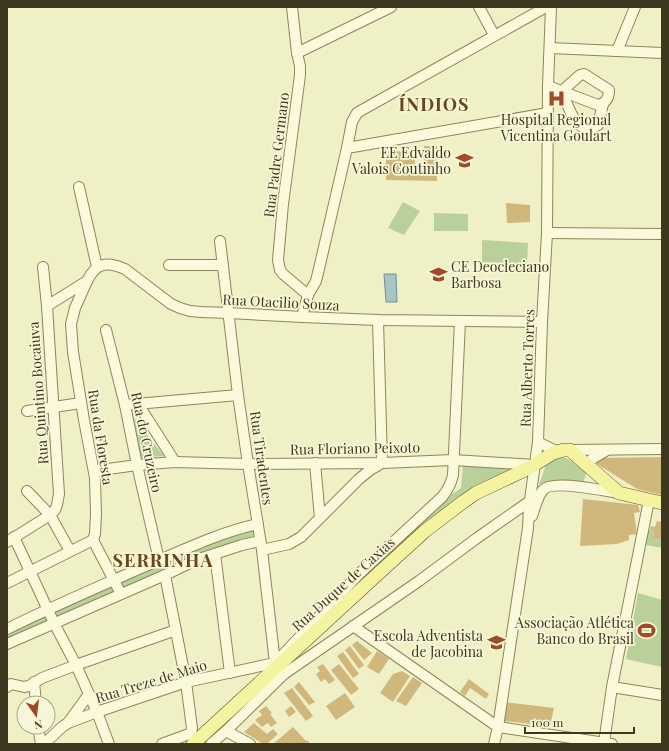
<svg xmlns="http://www.w3.org/2000/svg" width="669" height="751" font-family="'Playfair Display',serif">
	<style>
		.green { fill: #b9d09a }
		.water { fill: #a8c4c4; stroke: #6e9193 }
		.building { fill: #d0b87c }
		.lines { fill: none; stroke-linecap: round; stroke-linejoin: round }
		.minor-casing { stroke: #8d855b; stroke-width: 12 }
		.major-casing { stroke: #5b512f; stroke-width: 14 }
		.minor { stroke: #fafadb; stroke-width: 10 }
		.major { stroke: #f4f39f; stroke-width: 13 }
		.labels { text-anchor: middle; dominant-baseline: central; stroke-width: 3.5; stroke-linejoin: round; paint-order: stroke }
		.poi-label { font-size: 14px; fill: #3d3720; stroke: #f7f7d7; text-anchor: end }
		.street-label { font-size: 14px; fill: #3d3720; stroke: #f7f7d7 }
		.district-label { font-size: 18px; font-weight: bold; letter-spacing: 1px; fill: #6c451d; stroke: #f7f7d7 }
	</style>
	<rect width="100%" height="100%" fill="#f0f0c7"/>
	<!-- green -->
	<g class="green">
		<path d="M403,202L420,211L404,235L388,228Z"/>
		<path d="M434,213L468,214V231H434Z"/>
		<path d="M482,240L528,243L527,264L482,262Z"/>
		<path d="M129,412L164,456L139,458Z"/>
		<path d="M559,456L568,459L587,471L583,483C569,481 552,478 539,485L546,465Z"/>
		<path d="M471,465L510,466L517,472L471,494L292,644L437,504L461,488L463,466Z"/>
		<path d="M253,529V536L220,548L7,638V633L93,592L218,541Z"/>
		<path d="M643,530H654L653,538L662,540V548L641,544Z"/>
		<path d="M638,593L662,600V667L626,659Z"/>
	</g>
	<!-- water -->
	<path class="water" d="M384,274H396L397,302H386Z"/>
	<!-- building -->
	<g class="building">
		<path d="M424,146H437V181L386,180V151L415,152V171H424Z"/>
		<path d="M506,203L530,205V222L507,223Z"/>
		<path d="M662,457V495L637,489L597,464V458Z"/>
		<path d="M583,499L638,505L640,512L634,513L637,534L629,535V540L617,544L580,546Z"/>
		<path d="M657,521L662,522V540L653,538L654,530H650L651,526L655,527Z"/>
		<path d="M357,641L372,653L364,660L352,645Z"/>
		<path d="M350,646L364,665L359,669L345,650Z"/>
		<path d="M377,651L389,659L379,674L367,667Z"/>
		<path d="M343,652L359,674L353,678L337,656Z"/>
		<path d="M323,664L335,680L329,684L325,679L321,682L316,674L320,671L317,667Z"/>
		<path d="M339,664L359,689L351,695L331,670Z"/>
		<path d="M402,671L410,676L393,702L380,693L393,674Z"/>
		<path d="M413,677L422,683L406,706L396,701Z"/>
		<path d="M469,679L489,694L486,699L470,688L465,696L460,692Z"/>
		<path d="M299,682L315,702L309,705L294,687Z"/>
		<path d="M292,688L313,716L306,721L284,693Z"/>
		<path d="M345,693L355,707L336,720L326,706Z"/>
		<path d="M504,702L554,708L550,726L503,721Z"/>
		<path d="M266,706L272,713L270,714L277,723L271,727L268,723L262,727L255,720L262,715L259,711Z"/>
		<path d="M291,706L296,712L289,717L285,711Z"/>
		<path d="M254,723L267,734L273,729L278,734L267,744H263L244,732Z"/>
		<path d="M293,727L306,741L307,740L311,744H273Z"/>
	</g>
	<g class="lines">
		<defs>
			<g id="minor">
				<path d="M292,7L297,53L300,66V75L283,204L278,260L280,270L283,274L308,295"/>
				<path d="M479,7L494,35"/>
				<path d="M550,48L662,53"/>
				<path d="M617,51L635,7"/>
				<path d="M297,53L391,7"/>
				<path d="M548,86L598,105C606,103 609,98 609,90L584,74L580,75L562,91"/>
				<path d="M562,91C568,105 576,139 598,125L603,104"/>
				<path d="M347,148L548,113"/>
				<path d="M79,187L97,267"/>
				<path d="M547,233L662,234"/>
				<path d="M220,241L238,395L248,464L262,550L275,663L276,667L284,674"/>
				<path d="M169,265H223"/>
				<path d="M87,281L75,308L71,324L73,352L84,420L95,478L96,514L95,534L93,540L121,594"/>
				<path d="M47,306L87,281C96,263 106,261 125,269L171,304L180,308L190,311L201,312L229,313L302,317L378,320L542,322"/>
				<path d="M302,317L308,295L316,281L318,273L347,148L352,122L357,113L362,110L546,7"/>
				<path d="M378,320L382,463"/>
				<path d="M106,330L125,405L137,465L159,560"/>
				<path d="M138,404L175,462"/>
				<path d="M125,405L238,395"/>
				<path d="M27,411L81,403"/>
				<path d="M538,442L558,452"/>
				<path d="M570,450L662,449"/>
				<path d="M315,463L320,518"/>
				<path d="M588,467L592,459L607,450"/>
				<path d="M94,471L137,465L175,462L248,464L382,463L453,460L535,465"/>
				<path d="M27,491L50,515L70,551"/>
				<path d="M532,516C535,508 537,497 543,490C552,479 604,491 619,493"/>
				<path d="M14,537L54,623L76,665L97,712L109,744"/>
				<path d="M7,542L50,515L55,510L57,505L59,494L47,306L43,267"/>
				<path d="M262,550L289,544L301,537L359,479L370,470L382,463"/>
				<path d="M215,554L230,673"/>
				<path d="M7,583L93,540"/>
				<path d="M353,626L498,727L612,744"/>
				<path d="M7,629C51,607 96,588 141,568C179,552 217,533 258,524"/>
				<path d="M7,644L165,575L196,560L242,545L260,541"/>
				<path d="M34,682L36,703"/>
				<path d="M7,687L11,684L24,687L29,686L42,678L76,665L176,630"/>
				<path d="M612,687L662,695"/>
				<path d="M68,723L89,694"/>
				<path d="M38,727L41,744"/>
				<path d="M226,731L250,744"/>
				<path d="M604,743L612,687L649,500"/>
				<path d="M44,744L62,727L68,723L97,712L186,682L275,663L360,573L442,497C448,490 451,484 453,475L460,321"/>
				<path d="M162,744L189,734L191,733L192,728L186,682L165,575"/>
				<path d="M211,744L226,731L284,674L419,581L477,538L530,501"/>
				<path d="M494,744L498,727L528,528L529,507L538,442L542,322L547,233L548,86L551,7"/>
			</g>
			<path id="major" d="M193,744L380,572L425,531L463,502L476,493L529,468L553,453L564,450H570L619,493L662,503"/>
		</defs>
		<!-- minor casing -->
		<use href="#minor" class="minor-casing"/>
		<!-- major casing -->
		<use href="#major" class="major-casing"/>
		<!-- minor -->
		<use href="#minor" class="minor"/>
		<!-- major -->
		<use href="#major" class="major"/>
	</g>
	<!-- icons -->
	<defs>
		<symbol id="hospital-bare" viewBox="-9 -9 18 18"><path d="M-5-5h3v3.5h4V-5h3V5h-3V1.5h-4V5h-3Z" fill="#9f4b29" stroke="#f7f7d7" stroke-width="2.5" paint-order="stroke"/></symbol>
		<symbol id="school-bare" viewBox="-9 -9 18 18"><path d="M0-5L7-2L0 1L-7-2ZM-4 1L0 2.5L4 1V4Q0 6-4 4Z" fill="#9f4b29" stroke="#f7f7d7" stroke-width="2.5" paint-order="stroke"/></symbol>
		<symbol id="stadium-bare" viewBox="-9 -9 18 18"><path d="M0-5a6.5 5 0 1 0 0 10a6.5 5 0 1 0 0-10ZM-3.5-1.8h7v3.6h-7Z" fill="#9f4b29" stroke="#f7f7d7" stroke-width="2.5" paint-order="stroke"/></symbol>
	</defs>
	<g fill-rule="evenodd">
		<use href="#hospital-bare" x="544" y="86" width="25" height="25"/>
		<use href="#school-bare" x="452" y="148" width="25" height="25"/>
		<use href="#school-bare" x="426" y="262" width="25" height="25"/>
		<use href="#stadium-bare" x="634" y="618" width="25" height="25"/>
		<use href="#school-bare" x="484" y="630" width="25" height="25"/>
	</g>
	<g class="labels">
		<!-- poi labels -->
		<g class="poi-label">
			<text x="556" y="119" text-anchor="middle">Hospital Regional<tspan x="556" dy="16">Vicentina Goulart</tspan></text>
			<text x="451" y="152">EE Edvaldo<tspan x="451" dy="16">Valois Coutinho</tspan></text>
			<text x="451" y="266" text-anchor="start">CE Deocleciano<tspan x="451" dy="16">Barbosa</tspan></text>
			<text x="634" y="622">Associação Atlética<tspan x="634" dy="16">Banco do Brasil</tspan></text>
			<text x="483" y="635">Escola Adventista<tspan x="483" dy="16">de Jacobina</tspan></text>
		</g>
		<!-- street labels -->
		<g class="street-label">
			<text transform="translate(276 155) rotate(-83)">Rua Padre Germano</text>
			<text transform="translate(281 302) rotate(3)">Rua Otacilio Souza</text>
			<text transform="translate(527 368) rotate(-88)">Rua Alberto Torres</text>
			<text transform="translate(38 393) rotate(-94)">Rua Quintino Bocaiuva</text>
			<text transform="translate(101 437) rotate(81)">Rua da Floresta</text>
			<text transform="translate(147 442) rotate(78)">Rua do Cruzeiro</text>
			<text transform="translate(355 448) rotate(-1)">Rua Floriano Peixoto</text>
			<text transform="translate(262 458) rotate(82)">Rua Tiradentes</text>
			<text transform="translate(343 584) rotate(-42)">Rua Duque de Caxias</text>
			<text transform="translate(151 681) rotate(-17)">Rua Treze de Maio</text>
		</g>
		<!-- district labels -->
		<g class="district-label">
			<text x="434" y="104">ÍNDIOS</text>
			<text x="163" y="560">SERRINHA</text>
		</g>
	</g>
	<!-- border -->
	<rect width="669" height="751" fill="none" stroke="#3d3720" stroke-width="16"/>
	<!-- north arrow -->
	<g transform="translate(36 715) rotate(166)"><circle r="19" fill="#f7f7d7" stroke="#adaa8e"/>
	<path d="M0-3L7 15L0 10L-7 15Z" fill="#9f4b29"/>
	<text y="-6" font-size="11" font-weight="bold" text-anchor="middle" fill="#3d3720">N</text>
	</g>
	<!-- scale -->
	<path d="M525 727v6h109v-6" fill="none" stroke="#3d3720" stroke-width="2"/>
	<text x="531" y="727" font-size="12" fill="#3d3720" stroke="#f7f7d7" stroke-width="3" paint-order="stroke">100 m</text>
</svg>
